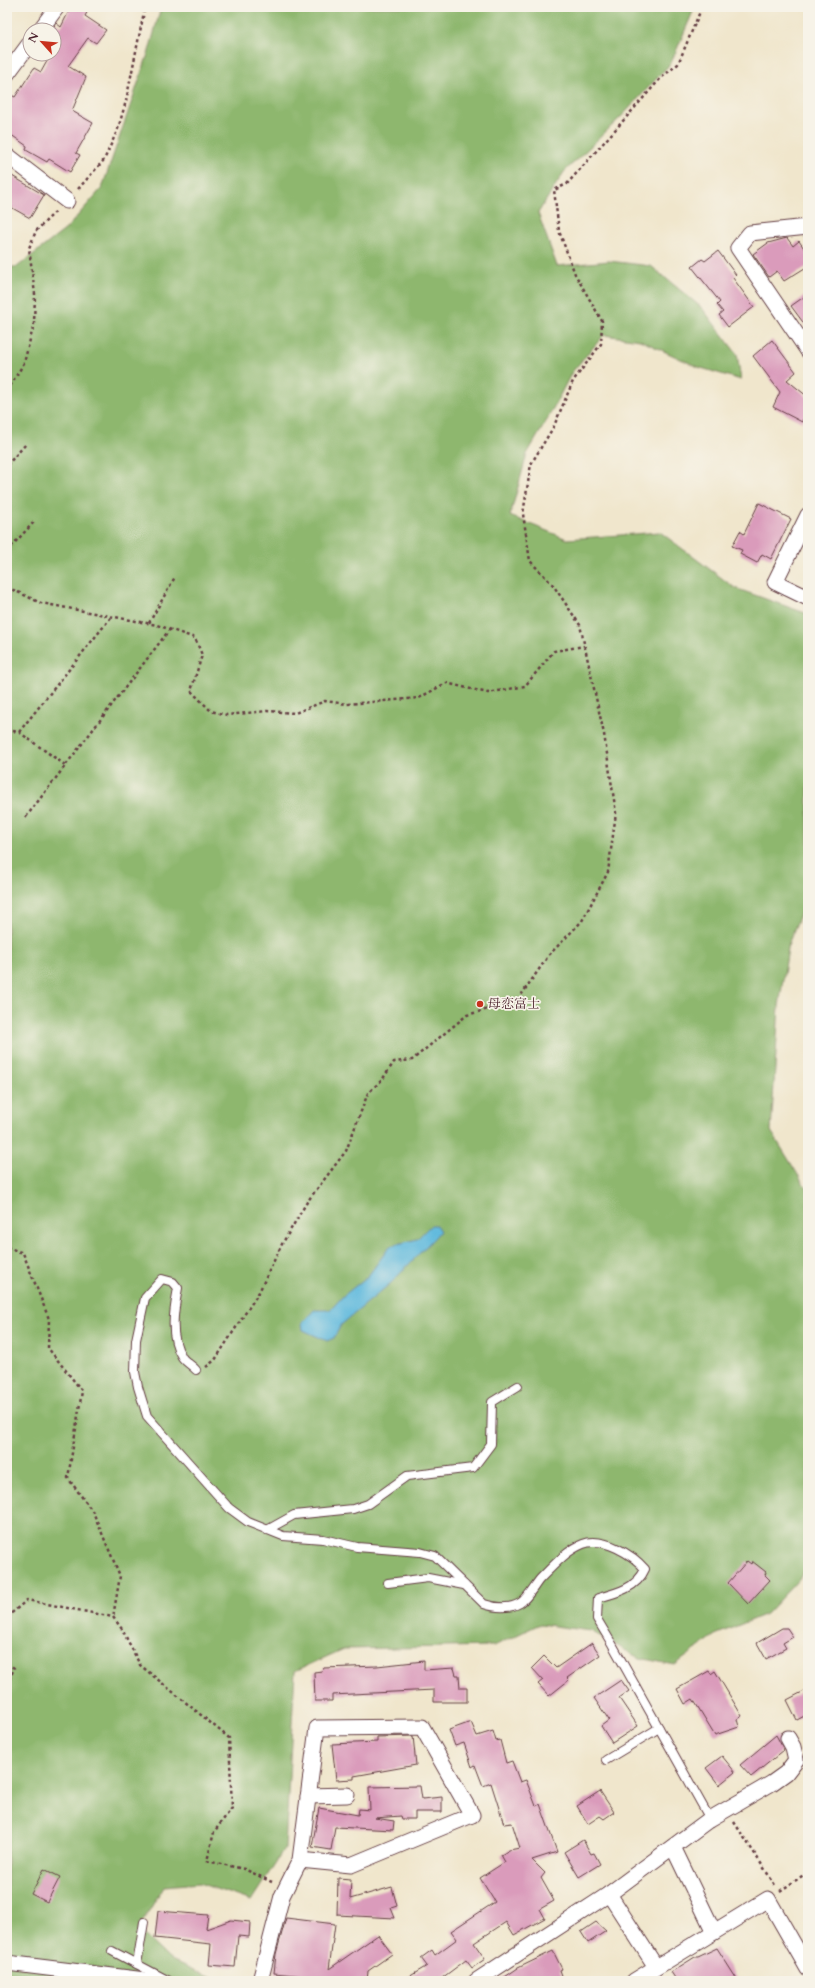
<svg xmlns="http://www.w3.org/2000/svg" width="815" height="1988" font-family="Cardo,'Noto Serif JP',serif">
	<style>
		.forest { fill: #8eb76e; stroke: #6c6b4c }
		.water { fill: #5fb9dd; stroke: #546c84 }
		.building { fill: #da9bbb }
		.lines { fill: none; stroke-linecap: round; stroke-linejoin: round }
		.service-casing { stroke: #633d43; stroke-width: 10 }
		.minor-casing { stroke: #633d43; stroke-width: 17 }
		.path { stroke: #633d43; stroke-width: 2.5; stroke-dasharray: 3 3; stroke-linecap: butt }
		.service { stroke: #fff; stroke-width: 8 }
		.minor { stroke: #fff; stroke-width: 15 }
		.poi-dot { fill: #c8321e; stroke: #f7f3e8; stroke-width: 1.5 }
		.labels { text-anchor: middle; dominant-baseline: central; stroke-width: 3.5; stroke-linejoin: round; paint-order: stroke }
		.poi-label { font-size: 13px; fill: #4a1f2b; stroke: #f7f3e8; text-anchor: start }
	</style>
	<rect width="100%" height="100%" fill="#f7f3e8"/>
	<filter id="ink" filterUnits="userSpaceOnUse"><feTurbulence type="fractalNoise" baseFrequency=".025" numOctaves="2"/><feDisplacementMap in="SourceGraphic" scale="8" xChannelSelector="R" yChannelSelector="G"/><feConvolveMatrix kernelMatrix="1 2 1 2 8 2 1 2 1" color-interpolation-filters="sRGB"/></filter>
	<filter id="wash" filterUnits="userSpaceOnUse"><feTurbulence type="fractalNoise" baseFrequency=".012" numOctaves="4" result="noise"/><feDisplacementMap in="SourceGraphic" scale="16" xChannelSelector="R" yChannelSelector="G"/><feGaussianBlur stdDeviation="0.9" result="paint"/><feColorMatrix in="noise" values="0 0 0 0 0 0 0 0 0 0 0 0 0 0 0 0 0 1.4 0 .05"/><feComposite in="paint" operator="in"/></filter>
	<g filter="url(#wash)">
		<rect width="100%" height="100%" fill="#f0e6cc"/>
		<!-- forest -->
		<path class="forest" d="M161,7H695L671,63L623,115L564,172L538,213L557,266L609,261L651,266L702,308L737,354L741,380L698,367L640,340L604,335L572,372L547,420L527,454L510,516L567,539L660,532L735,588L808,614V895L789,942L779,1006L771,1131L808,1191V1560L799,1579L766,1614L715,1635L675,1665L639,1658L591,1631L540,1624L494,1646L344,1649L295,1671L285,1848L251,1901L199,1883L164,1886L138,1929L169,1959L218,1981H7V267H17L66,229L102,188L149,51Z"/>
		<!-- water -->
		<path class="water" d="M431,1225H436L440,1231L436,1236L392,1282L341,1325L334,1338L327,1341L303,1330L302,1323L314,1310H329L333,1307L343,1296L368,1276L390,1246L417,1239Z"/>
		<g id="blocks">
			<!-- building -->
			<g class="building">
				<path d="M71,7H90L85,16L106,30L96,43L88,38L68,66L86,77L72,111L93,123L76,153L80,155L70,172L49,159L47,162L26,150L27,146L7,132V102L11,95L15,97L34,68L41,72L51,54H54V26L56,23L61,27Z"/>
				<path d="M7,173L44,195L30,218L7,205Z"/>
				<path d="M787,238L793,246L799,241L808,254V266L784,281L777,271L769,277L753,254L768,243Z"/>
				<path d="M718,251L736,275L733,278L754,307L728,327L719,315L723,312L717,305L720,302L692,267L702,259L705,261Z"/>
				<path d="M808,294V329L791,306Z"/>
				<path d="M772,340L796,372L787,380L808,397V423L803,419L802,422L773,407L780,392L753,356Z"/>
				<path d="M759,503L791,519L771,559L762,554L757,563L740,554L742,550L732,546L740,531L744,534Z"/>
				<path d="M747,1561L751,1564L752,1561L766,1572L765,1575L770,1580L748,1604L728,1583Z"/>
				<path d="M782,1628H787L793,1637L783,1643L786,1648L766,1659L757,1643Z"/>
				<path d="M592,1643L600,1655L567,1678L569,1680L549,1696L538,1684L543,1680L532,1668L544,1656L556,1668Z"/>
				<path d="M424,1661V1670L454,1668L456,1675H459L460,1688H467V1702H434V1690L332,1695V1701H315L314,1672L322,1671L324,1668L377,1666Z"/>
				<path d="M709,1671L711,1674L715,1671L742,1716L737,1719L739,1727L715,1735L693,1699L685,1704L677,1689Z"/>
				<path d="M621,1680L629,1691L619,1698L638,1726L612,1743L601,1726L609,1720L594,1698Z"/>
				<path d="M808,1689V1714L797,1720L787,1700Z"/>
				<path d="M471,1722L477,1736L493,1731L496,1741L500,1740L506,1763L512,1761L520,1782L526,1780L536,1806L540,1804L557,1852L532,1860L545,1873L541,1878L554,1901L540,1909L545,1918L514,1935L506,1922L474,1943L485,1959L472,1968L466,1960L438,1981H402L427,1966L421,1958L432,1950L435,1955L457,1939L451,1931L495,1902L480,1878L505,1862L501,1855L509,1850L520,1848L512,1823L504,1824L491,1783L483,1786L475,1765L472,1767L464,1743L455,1746L449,1730Z"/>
				<path d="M776,1735L784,1750L751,1777L740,1765Z"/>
				<path d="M413,1736L416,1765L354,1776V1779L336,1780L332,1744L377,1742V1737Z"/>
				<path d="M722,1756L735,1772L719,1785L706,1768Z"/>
				<path d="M420,1786L422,1799L442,1797V1812H415V1819H402L401,1816L375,1818L394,1821L393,1830L335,1827L331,1850L312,1847L319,1808L358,1815L359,1809L370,1810L369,1787Z"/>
				<path d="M600,1791L614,1812L604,1819L600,1816L588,1824L577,1806Z"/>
				<path d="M583,1840L591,1854L594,1853L600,1864L579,1877L564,1852Z"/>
				<path d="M44,1869L60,1877L47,1902L31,1894Z"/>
				<path d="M338,1878L351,1879L350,1899L392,1887L397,1906L391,1908L395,1918L337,1915Z"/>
				<path d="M158,1911L208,1915L206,1929L231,1920L250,1922L249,1937L238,1936L235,1967L209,1965L211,1944L155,1938Z"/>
				<path d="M286,1918L335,1924L329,1969L378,1935L392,1954L368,1971L367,1981H312L315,1977L274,1973L276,1954Z"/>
				<path d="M596,1922L606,1931L588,1943L581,1932Z"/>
				<path d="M717,1948L738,1981H677L671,1972L695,1957H698Z"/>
				<path d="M553,1951L562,1969L560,1970L564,1981H499L518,1968Z"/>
			</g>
		</g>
	</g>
	<g filter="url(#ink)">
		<use href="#blocks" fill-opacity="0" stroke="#633d43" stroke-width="1"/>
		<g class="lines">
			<defs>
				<g id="service">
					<path d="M196,1370C192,1365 185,1362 182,1357C169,1336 174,1310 178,1288L173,1282L162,1279L145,1298L136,1340L135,1372L138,1387L147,1416L229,1508L248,1522L283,1536L323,1539L357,1547L420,1552L435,1556L484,1604C495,1608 510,1609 520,1603C528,1598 534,1586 540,1579C552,1567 567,1550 583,1544C603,1536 633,1555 645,1569C637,1588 617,1593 598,1598L597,1619L612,1644L710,1819"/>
					<path d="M267,1530L294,1515L353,1509L368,1504L407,1476L473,1468L491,1444L492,1402L518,1386"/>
					<path d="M388,1583L428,1578L464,1585"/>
					<path d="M606,1760L659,1728"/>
					<path d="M112,1951L169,1981"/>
					<path d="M137,1964L144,1922"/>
				</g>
				<g id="minor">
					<path d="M40,30L57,7"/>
					<path d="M7,74L30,43"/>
					<path d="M7,155L67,201"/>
					<path d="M808,227L750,233L738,248L808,351"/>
					<path d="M808,515L775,582L808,598"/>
					<path d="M308,1796L347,1795"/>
					<path d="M673,1847L714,1932"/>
					<path d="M609,1894L656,1967"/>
					<path d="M7,1963L153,1981"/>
					<path d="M260,1981L282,1896L300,1860L317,1728L422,1727L472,1815L351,1865L300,1860"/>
					<path d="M476,1981L609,1894L710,1819L772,1783L786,1773L796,1760L793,1747L788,1738"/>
					<path d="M634,1981L768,1899L808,1969"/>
				</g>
			</defs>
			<!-- service casing -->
			<use href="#service" class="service-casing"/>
			<!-- minor casing -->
			<use href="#minor" class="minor-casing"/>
			<!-- path -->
			<g class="path">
				<path d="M78,189L104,160L118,129L126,101L145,7"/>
				<path d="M7,391L24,363L34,324L35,294L29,248L36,231L56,211"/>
				<path d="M7,465L26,444"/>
				<path d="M7,551L34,522"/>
				<path d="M7,587L41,603L157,625L195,638L202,655L191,691L211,711L227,715L267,711L295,713L325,701L347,704L419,698L446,683L488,693L525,686L554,651L584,646"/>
				<path d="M149,623L175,577"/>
				<path d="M7,730L19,732L65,765"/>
				<path d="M19,732L112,616"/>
				<path d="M26,817L170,629"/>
				<path d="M7,1247L23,1253L49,1319L48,1348L82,1391L68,1478L93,1512L120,1576L113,1617"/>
				<path d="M206,1367L215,1360L259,1292L282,1244L307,1202L346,1151L368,1093L382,1080L394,1062L412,1060L467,1015L517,1001L549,955L582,921L608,872L616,813L604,734L580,625L553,585L530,561L523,514L531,464L554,426L573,381L601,344L602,321L575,274L559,231L554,190L567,184L661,78L678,64L702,7"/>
				<path d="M7,1617L27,1600L113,1617L122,1629L140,1665L229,1738L232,1808L214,1832L207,1861L244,1869L272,1882"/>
				<path d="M7,1663L14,1668L10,1678"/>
				<path d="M734,1822L775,1885"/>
				<path d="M780,1891L808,1872"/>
			</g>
			<!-- service -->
			<use href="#service" class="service"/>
			<!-- minor -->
			<use href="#minor" class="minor"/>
		</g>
	</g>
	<!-- markers -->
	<circle class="poi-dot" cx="480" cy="1004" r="4"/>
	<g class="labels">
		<!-- poi labels -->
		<g class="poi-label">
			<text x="488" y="1004">母恋富士</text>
		</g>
	</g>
	<!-- margin -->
	<rect width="815" height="1988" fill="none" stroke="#f7f3e8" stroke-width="24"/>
	<!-- north arrow -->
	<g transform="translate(42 42) rotate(297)"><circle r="19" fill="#f7f3e8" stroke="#b29e9c"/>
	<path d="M0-3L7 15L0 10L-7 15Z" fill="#c8321e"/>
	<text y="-6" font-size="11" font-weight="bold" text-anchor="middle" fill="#4a1f2b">N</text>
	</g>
</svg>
